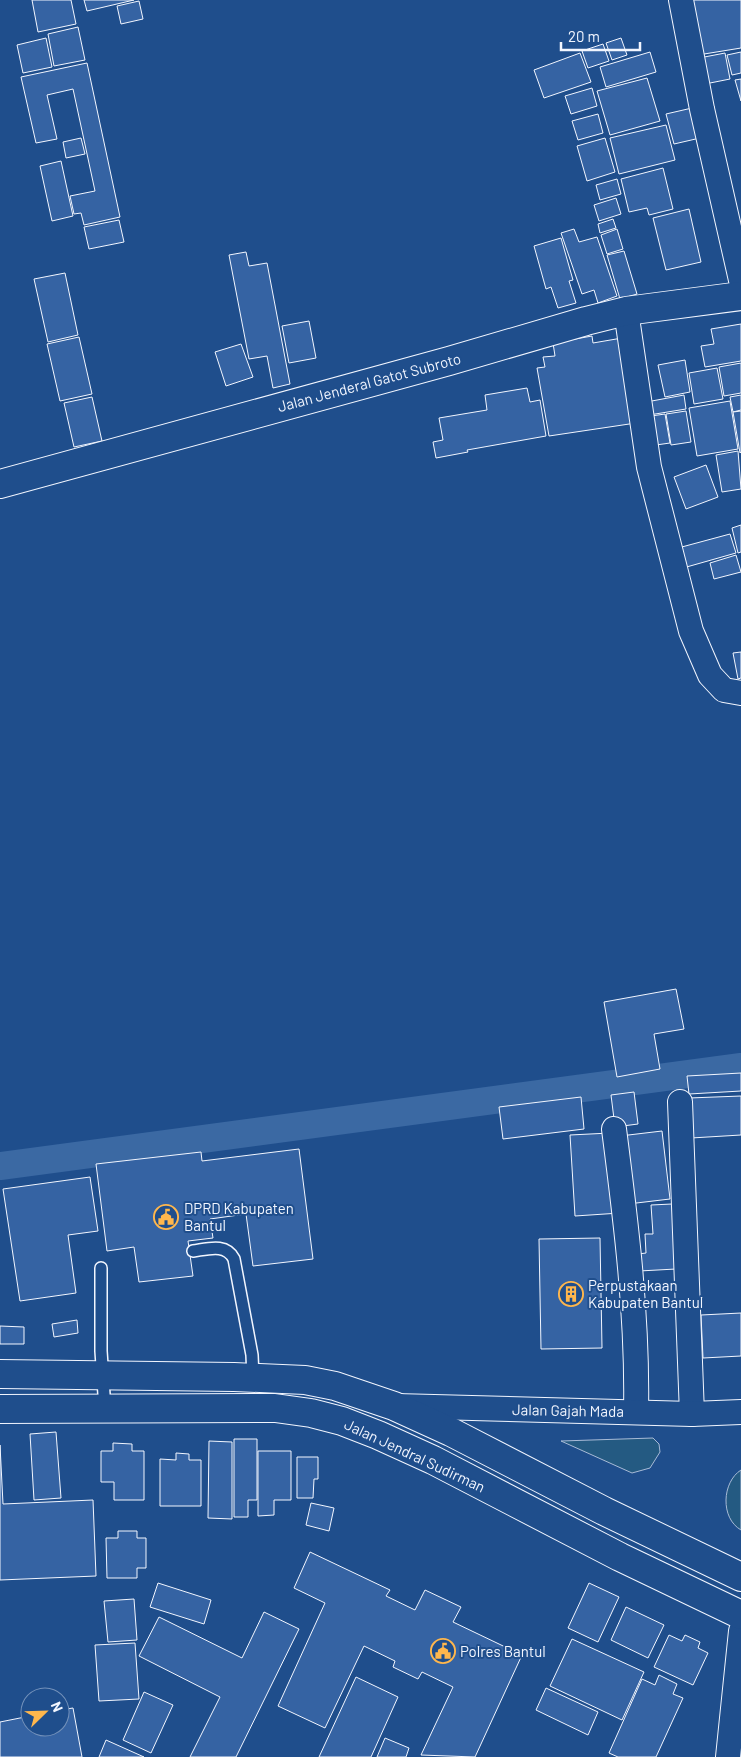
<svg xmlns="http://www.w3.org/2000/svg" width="741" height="1757" font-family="Barlow,sans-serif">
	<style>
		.green { fill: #245a82; stroke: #a8bbd7 }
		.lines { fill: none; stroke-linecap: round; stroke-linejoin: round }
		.canal { stroke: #3b69a3; stroke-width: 28 }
		.building { fill: #3563a3; stroke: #f2f6ff }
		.lane-casing { stroke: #f2f6ff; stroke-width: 14 }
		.street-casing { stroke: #f2f6ff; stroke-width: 26 }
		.secondary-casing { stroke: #f2f6ff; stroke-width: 30 }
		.primary-casing { stroke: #f2f6ff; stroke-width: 30 }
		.lane { stroke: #1f4e8c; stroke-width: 11 }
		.street { stroke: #1f4e8c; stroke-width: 24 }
		.secondary { stroke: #1f4e8c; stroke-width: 28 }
		.primary { stroke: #1f4e8c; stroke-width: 28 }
		.labels { text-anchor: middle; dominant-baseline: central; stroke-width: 4; stroke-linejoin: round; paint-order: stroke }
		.street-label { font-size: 15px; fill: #f2f6ff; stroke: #1f4e8c }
		.poi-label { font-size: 15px; fill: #f2f6ff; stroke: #1f4e8c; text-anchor: start }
	</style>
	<rect width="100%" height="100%" fill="#1f4e8c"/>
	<!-- green -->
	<g class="green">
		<path d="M653,1438L659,1444L660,1452L650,1468L632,1473L561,1441Z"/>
		<path d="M741,1470V1530C720,1518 722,1482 741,1470Z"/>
	</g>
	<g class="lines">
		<!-- canal -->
		<path class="canal" d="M0,1166L741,1067"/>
	</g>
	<!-- building -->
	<g class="building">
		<path d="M32,0H71L76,24L38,32Z"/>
		<path d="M84,0H134L87,11Z"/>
		<path d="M689,0H741V48L698,55Z"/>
		<path d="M139,1L143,19L121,24L117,6Z"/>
		<path d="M78,27L85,60L54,66L48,34Z"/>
		<path d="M46,38L52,67L23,73L17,45Z"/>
		<path d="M621,38L627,55L612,60L606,43Z"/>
		<path d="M603,44L609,61L588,68L582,51Z"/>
		<path d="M650,52L656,72L606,87L600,67Z"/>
		<path d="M741,52V73L732,75L727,55Z"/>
		<path d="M580,53L591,82L544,98L534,70Z"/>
		<path d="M725,53L730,79L700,85L694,59Z"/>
		<path d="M87,63L120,217L84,225L81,213L74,214L70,196L95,191L73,89L47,95L57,139L36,143L21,77Z"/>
		<path d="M647,78L660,121L610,135L597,91Z"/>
		<path d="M741,79V101L735,80Z"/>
		<path d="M592,88L597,106L571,114L565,96Z"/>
		<path d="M692,108L700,138L674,144L666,114Z"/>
		<path d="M598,114L603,133L578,140L572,121Z"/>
		<path d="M666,125L675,160L619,174L610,138Z"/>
		<path d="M81,138L85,154L66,158L63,142Z"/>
		<path d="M605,138L615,172L587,181L577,146Z"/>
		<path d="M61,161L73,216L52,221L40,166Z"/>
		<path d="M663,168L673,209L649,215L647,208L629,212L621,179Z"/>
		<path d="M617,179L621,194L600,200L596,185Z"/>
		<path d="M616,198L621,214L599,221L594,205Z"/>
		<path d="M689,209L701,262L666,270L653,218Z"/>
		<path d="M613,219L616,228L600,233L598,224Z"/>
		<path d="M119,220L124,242L89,249L84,227Z"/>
		<path d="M574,229L579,242L597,237L617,296L598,303L594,290L582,294L561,233Z"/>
		<path d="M617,229L623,249L607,254L601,235Z"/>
		<path d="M561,238L573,280L569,281L576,303L558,308L551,287L546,289L534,246Z"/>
		<path d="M624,251L637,294L620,299L607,255Z"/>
		<path d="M246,252L249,266L267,263L290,384L273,388L267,356L249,359L229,255Z"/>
		<path d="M65,273L78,335L48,342L34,279Z"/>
		<path d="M309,321L316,358L289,363L282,326Z"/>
		<path d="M741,324V361L705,367L701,346L714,344L711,329Z"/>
		<path d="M592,336L593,343L622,338L636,423L549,436L537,368L545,367L543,357L555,356L553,343Z"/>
		<path d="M79,337L92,394L60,401L47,344Z"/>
		<path d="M241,344L253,377L226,386L215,352Z"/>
		<path d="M685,360L690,392L665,397L658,365Z"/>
		<path d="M741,363V393L724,396L719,367Z"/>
		<path d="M717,368L723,399L694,404L689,373Z"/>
		<path d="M527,388L530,402L540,400L546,436L467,450L468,452L436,458L433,442L443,440L439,418L487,410L485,395Z"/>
		<path d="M684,395L686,409L643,416L641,403Z"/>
		<path d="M741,395V410L733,412L730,397Z"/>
		<path d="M92,397L102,441L74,447L64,403Z"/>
		<path d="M730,401L738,449L697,456L689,408Z"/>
		<path d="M686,411L691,442L671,445L666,414Z"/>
		<path d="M741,411V452L740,453L733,412Z"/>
		<path d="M665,414L670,443L649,446L644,417Z"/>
		<path d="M738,451L741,489L722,492L716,455Z"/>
		<path d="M706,465L718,497L686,509L674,477Z"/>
		<path d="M741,525V552L738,553L732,528Z"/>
		<path d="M730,534L736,553L683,568L678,548Z"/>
		<path d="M736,555L741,572L714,579L710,563Z"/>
		<path d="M741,652V678L738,679L733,653Z"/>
		<path d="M676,989L684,1029L654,1034L660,1069L617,1077L604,1002Z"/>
		<path d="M741,1073V1091L689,1094L687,1076Z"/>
		<path d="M634,1092L638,1124L615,1127L611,1095Z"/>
		<path d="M741,1096V1135L691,1138L689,1098Z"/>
		<path d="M581,1097L584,1129L503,1139L499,1107Z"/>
		<path d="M662,1131L670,1199L628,1204L620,1136Z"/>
		<path d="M610,1133L620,1213L575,1216L570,1135Z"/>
		<path d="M299,1149L313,1259L253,1266L246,1214L210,1219L213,1238L188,1241L193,1276L139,1282L134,1247L107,1251L96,1164L201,1152L202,1161Z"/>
		<path d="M90,1177L98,1231L68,1235L76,1293L20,1301L3,1189Z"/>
		<path d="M672,1204L676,1269L639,1271L638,1254L646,1253L645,1234H653L651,1205Z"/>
		<path d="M600,1238L602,1348L541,1349L539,1239Z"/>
		<path d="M741,1313V1356L703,1358L701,1315Z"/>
		<path d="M77,1320L78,1333L54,1337L52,1324Z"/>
		<path d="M0,1326L24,1327V1344H0Z"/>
		<path d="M56,1432L61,1498L34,1500L30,1434Z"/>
		<path d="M234,1439H257V1500H248V1517H234Z"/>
		<path d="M209,1441L232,1442V1519L208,1518Z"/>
		<path d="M113,1443L132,1444V1451H144V1500H114V1482H101V1451H113Z"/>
		<path d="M0,1445L3,1504L93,1500L96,1576L0,1580Z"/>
		<path d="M258,1451H291V1500H274V1515L258,1516Z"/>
		<path d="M176,1453L189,1454V1460H201V1506H160V1459L176,1460Z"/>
		<path d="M297,1457H318V1479H314L313,1498H297Z"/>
		<path d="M311,1503L334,1508L329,1531L306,1525Z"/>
		<path d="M118,1531H137V1538H146V1568H137V1578H107L106,1538H118Z"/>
		<path d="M310,1552L390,1590L386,1596L415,1610L425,1590L461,1607L453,1622L522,1655L475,1757L421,1755L453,1687L422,1672L418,1679L393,1667L395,1661L364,1646L325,1728L278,1706L325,1603L294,1588Z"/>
		<path d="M158,1583L211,1600L204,1624L150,1607Z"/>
		<path d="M589,1583L619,1597L598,1642L568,1628Z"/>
		<path d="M134,1599L137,1640L108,1642L104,1601Z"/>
		<path d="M626,1607L664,1625L648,1658L611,1640Z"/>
		<path d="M264,1612L299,1629L236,1757H190L220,1697L139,1656L159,1617L242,1658Z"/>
		<path d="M669,1635L682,1641L685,1635L700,1642L698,1648L708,1653L693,1685L654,1667Z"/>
		<path d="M572,1639L644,1672L622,1720L550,1686Z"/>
		<path d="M135,1643L139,1699L99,1701L95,1645Z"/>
		<path d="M659,1675L677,1684L673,1694L683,1698L656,1757H618L609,1753L642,1679L655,1685Z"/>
		<path d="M356,1677L398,1697L371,1757H319Z"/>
		<path d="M546,1688L598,1712L588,1735L536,1710Z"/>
		<path d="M144,1692L173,1705L151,1753L123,1740Z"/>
		<path d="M73,1708L82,1757H0V1722L30,1716V1727H60V1710Z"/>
		<path d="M385,1738L409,1748L406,1757H377Z"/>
		<path d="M106,1740L144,1757H99Z"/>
	</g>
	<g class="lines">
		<defs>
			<g id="lane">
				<path d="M193,1251C208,1249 226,1243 234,1259L252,1355L253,1378"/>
				<path d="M101,1268V1351L105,1409"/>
			</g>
			<g id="street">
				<path d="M681,0L702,109L741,280"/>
				<path d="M626,311L649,467L691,631L710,675L724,690L741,693"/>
				<path d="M680,1102L692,1414"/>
				<path d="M614,1129C626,1222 638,1318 636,1412"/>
				<path d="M396,1406L692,1414L741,1412"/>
				<path d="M728,1757L741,1631"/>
			</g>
			<path id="secondary" d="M0,484L449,361L586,321L626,311L741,296"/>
			<g id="primary">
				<path d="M0,1374L234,1377L305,1380L335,1386L394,1406L451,1432L604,1511L741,1577"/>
				<path d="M0,1409L275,1408L311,1413L342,1421L378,1435L433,1460L620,1557L741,1615"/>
			</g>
		</defs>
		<!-- lane casing -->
		<use href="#lane" class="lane-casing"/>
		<!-- street casing -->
		<use href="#street" class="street-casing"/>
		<!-- secondary casing -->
		<use href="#secondary" class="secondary-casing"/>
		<!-- primary casing -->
		<use href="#primary" class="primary-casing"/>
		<!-- lane -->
		<use href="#lane" class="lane"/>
		<!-- street -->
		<use href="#street" class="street"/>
		<!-- secondary -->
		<use href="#secondary" class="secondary"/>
		<!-- primary -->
		<use href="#primary" class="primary"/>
	</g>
	<!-- icons -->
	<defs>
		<symbol id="civic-ring" viewBox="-11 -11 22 22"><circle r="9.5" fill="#1f4e8c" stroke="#ffb74d" stroke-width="1.5"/><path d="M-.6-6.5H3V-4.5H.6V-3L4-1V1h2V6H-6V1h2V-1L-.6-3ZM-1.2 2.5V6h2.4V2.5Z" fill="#ffb74d"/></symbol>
		<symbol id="building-ring" viewBox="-11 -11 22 22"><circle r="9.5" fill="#1f4e8c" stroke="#ffb74d" stroke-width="1.5"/><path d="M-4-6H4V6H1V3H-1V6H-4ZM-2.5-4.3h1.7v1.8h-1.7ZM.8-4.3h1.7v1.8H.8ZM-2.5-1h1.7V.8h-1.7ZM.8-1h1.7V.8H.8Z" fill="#ffb74d"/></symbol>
	</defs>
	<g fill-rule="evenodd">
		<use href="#civic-ring" x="152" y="1203" width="28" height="28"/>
		<use href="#building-ring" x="557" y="1280" width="28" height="28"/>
		<use href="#civic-ring" x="429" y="1637" width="28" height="28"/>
	</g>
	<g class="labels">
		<!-- street labels -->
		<g class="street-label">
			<text transform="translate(369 382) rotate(-15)">Jalan Jenderal Gatot Subroto</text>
			<text transform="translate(568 1410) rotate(1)">Jalan Gajah Mada</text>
			<text transform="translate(415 1455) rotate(25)">Jalan Jendral Sudirman</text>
		</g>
		<!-- poi labels -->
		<g class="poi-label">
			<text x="184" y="1208">DPRD Kabupaten<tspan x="184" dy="17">Bantul</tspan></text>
			<text x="588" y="1285">Perpustakaan<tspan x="588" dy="17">Kabupaten Bantul</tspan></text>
			<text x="460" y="1651">Polres Bantul</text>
		</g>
	</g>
	<!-- north arrow -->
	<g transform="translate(45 1712) rotate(67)"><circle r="24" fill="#1f4e8c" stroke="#7391ba"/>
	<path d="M0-4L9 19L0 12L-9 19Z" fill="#ffb74d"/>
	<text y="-8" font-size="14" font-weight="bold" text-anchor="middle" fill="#f2f6ff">N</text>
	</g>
	<!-- scale -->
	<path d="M561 42v8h79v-8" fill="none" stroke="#f2f6ff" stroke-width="2.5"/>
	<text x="568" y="42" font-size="15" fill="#f2f6ff" stroke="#1f4e8c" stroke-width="4" paint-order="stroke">20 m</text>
</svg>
